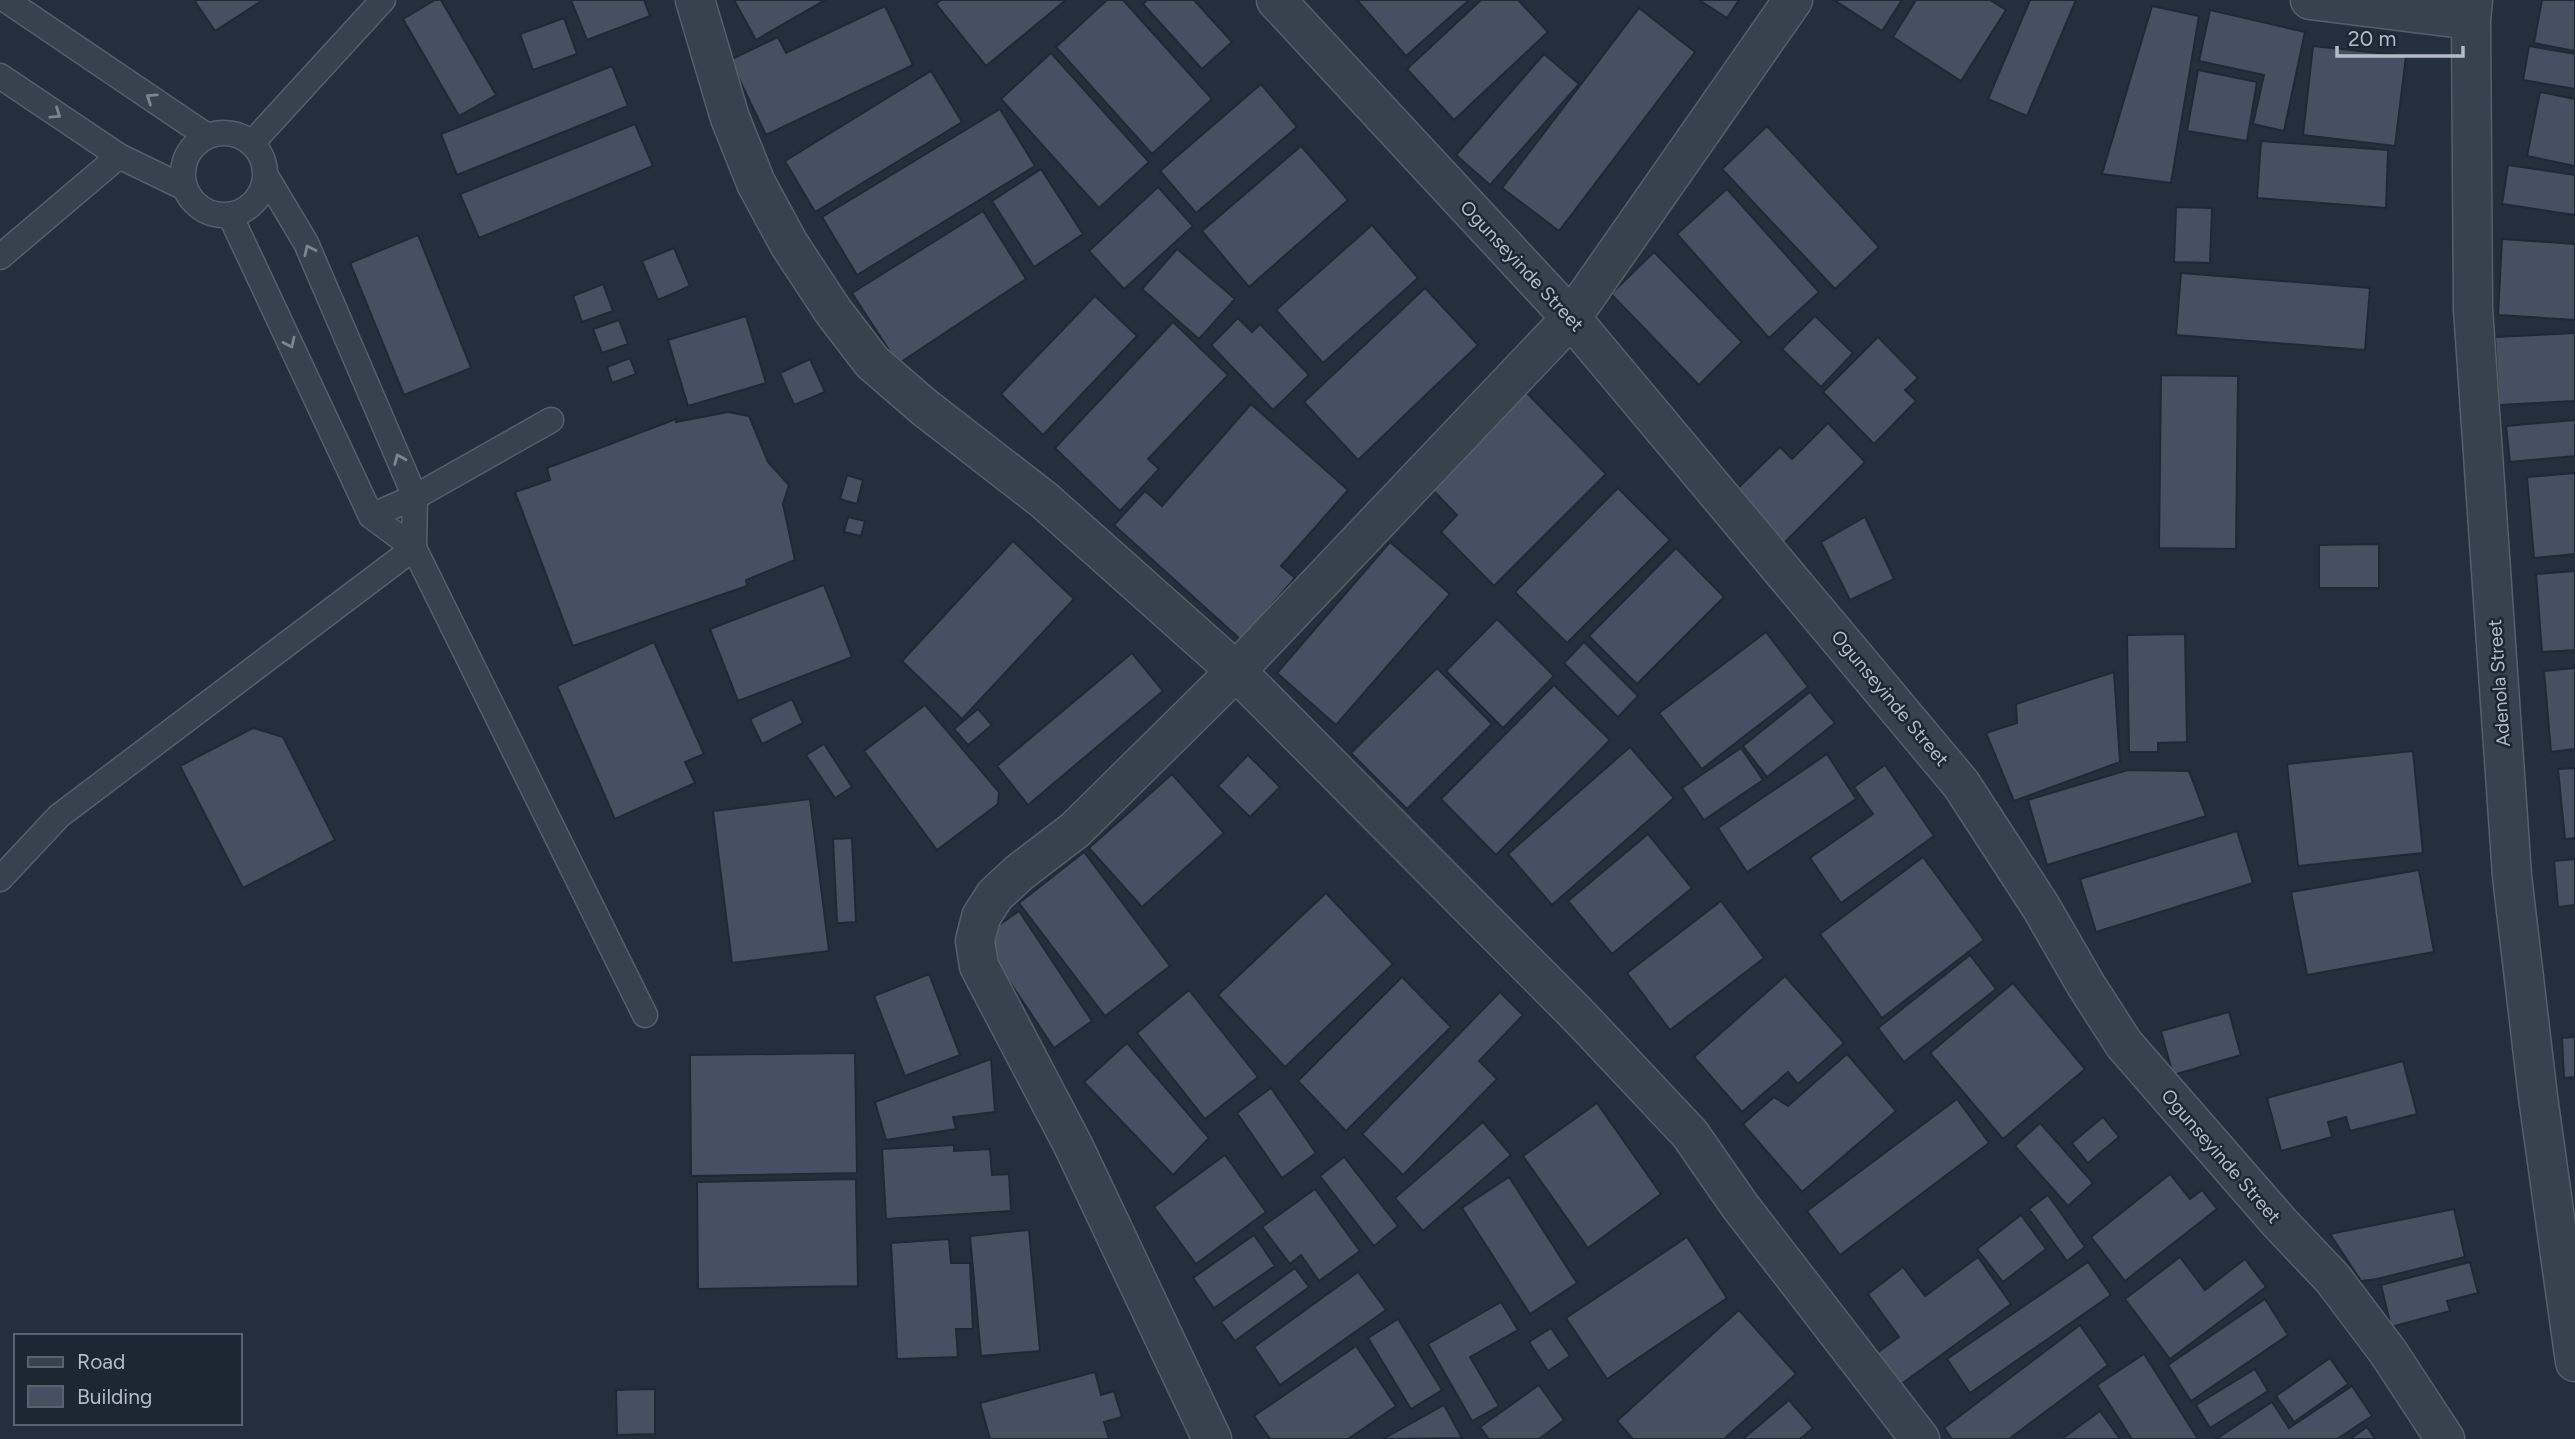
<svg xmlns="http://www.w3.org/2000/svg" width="2575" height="1439" font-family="Figtree,sans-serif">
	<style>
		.building { fill: #455162; stroke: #1f2835; stroke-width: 2 }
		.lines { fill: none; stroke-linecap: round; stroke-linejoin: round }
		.lane-casing { stroke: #565f6c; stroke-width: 27 }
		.street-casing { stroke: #565f6c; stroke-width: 41 }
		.lane { stroke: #38414e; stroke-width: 24 }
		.street { stroke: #38414e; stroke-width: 38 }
		.oneway { stroke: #7c8592 }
		.labels { text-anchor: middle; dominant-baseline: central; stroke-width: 5; stroke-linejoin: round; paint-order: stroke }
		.street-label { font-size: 19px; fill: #b4bcc9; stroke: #1d2633 }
	</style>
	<rect width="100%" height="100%" fill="#242f3e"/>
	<!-- building -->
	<g class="building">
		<path d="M194,0H263L215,31Z"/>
		<path d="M435,0H441L496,95L459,116L403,19Z"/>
		<path d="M571,0H644L650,16L587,40Z"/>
		<path d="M734,0H825L756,40Z"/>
		<path d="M941,0H1066L986,66L936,4Z"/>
		<path d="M1107,0H1123L1212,99L1152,154L1056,47Z"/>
		<path d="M1147,0H1194L1232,42L1202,69L1143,4Z"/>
		<path d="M1357,0H1469L1406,56Z"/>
		<path d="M1481,0H1518L1548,32L1454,120L1407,69Z"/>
		<path d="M1699,0H1739L1727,18Z"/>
		<path d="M1834,0H1902L1882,31Z"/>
		<path d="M1916,0H1990L2006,10L1961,81L1893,37Z"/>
		<path d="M2030,0H2076L2027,116L1988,99Z"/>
		<path d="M2542,0H2575V51L2534,43Z"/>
		<path d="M885,6L913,65L766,135L730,60L778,37L786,53Z"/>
		<path d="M2152,6L2199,16L2171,183L2102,174Z"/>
		<path d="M1639,8L1695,52L1559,231L1502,188Z"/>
		<path d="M2210,10L2305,32L2284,131L2253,124L2264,75L2199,61Z"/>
		<path d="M564,18L577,54L533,70L520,34Z"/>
		<path d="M2313,46L2406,56L2395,146L2303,135Z"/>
		<path d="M2529,46L2575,54V89L2523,80Z"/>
		<path d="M1051,53L1149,162L1099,208L1001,99Z"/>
		<path d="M1544,54L1579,84L1490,185L1456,155Z"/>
		<path d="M612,66L628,106L457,175L441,134Z"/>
		<path d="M2198,70L2257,82L2247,141L2187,131Z"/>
		<path d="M931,71L962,122L815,212L785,161Z"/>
		<path d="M1261,84L1297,127L1196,213L1160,171Z"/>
		<path d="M2540,92L2575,99V166L2527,156Z"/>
		<path d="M1000,109L1035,166L857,275L822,217Z"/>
		<path d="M635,124L653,166L479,238L460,194Z"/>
		<path d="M1767,126L1879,247L1835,289L1722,169Z"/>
		<path d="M2261,141L2388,150L2386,208L2257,198Z"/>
		<path d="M1301,146L1348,200L1249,287L1202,231Z"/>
		<path d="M2508,165L2575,175V215L2502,204Z"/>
		<path d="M1041,169L1083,234L1034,267L992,201Z"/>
		<path d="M1158,187L1193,226L1124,289L1089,251Z"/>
		<path d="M1727,189L1819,292L1769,338L1677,234Z"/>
		<path d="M2176,207L2212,208L2210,263L2174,262Z"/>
		<path d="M983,211L1026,279L898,364L852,293Z"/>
		<path d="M1372,225L1418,278L1323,363L1276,310Z"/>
		<path d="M418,235L471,368L404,395L350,263Z"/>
		<path d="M2502,239L2575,244V320L2498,315Z"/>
		<path d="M674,248L690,286L658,300L642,261Z"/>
		<path d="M1177,249L1235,299L1199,339L1142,289Z"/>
		<path d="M1654,252L1742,342L1699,385L1611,294Z"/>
		<path d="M2181,273L2370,288L2365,350L2176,335Z"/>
		<path d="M603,284L613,311L582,322L573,296Z"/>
		<path d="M1425,288L1478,345L1358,460L1304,402Z"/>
		<path d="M1095,296L1137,336L1043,435L1001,394Z"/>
		<path d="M746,316L766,383L688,406L668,340Z"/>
		<path d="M1815,316L1853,353L1821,387L1782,349Z"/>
		<path d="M1238,318L1252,332L1260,324L1309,375L1273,410L1211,345Z"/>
		<path d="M619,320L628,344L602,353L593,329Z"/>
		<path d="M1173,322L1228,375L1148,459L1159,469L1120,511L1055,448Z"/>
		<path d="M2575,333V401L2499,405L2495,337Z"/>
		<path d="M1878,337L1918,378L1905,390L1916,401L1874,444L1823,392Z"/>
		<path d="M630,358L636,374L612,383L607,367Z"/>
		<path d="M810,359L825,392L794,405L780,373Z"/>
		<path d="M2161,375L2238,376L2236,549L2159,548Z"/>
		<path d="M1522,388L1606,474L1494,586L1441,532L1457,515L1426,483Z"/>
		<path d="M1251,404L1348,490L1281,566L1295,578L1241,640L1114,525L1145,491L1162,506Z"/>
		<path d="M728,412L749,416L768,462L789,485L783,504L795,560L746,580L747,586L573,646L515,492L550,480L547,468L676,419V422Z"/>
		<path d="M2575,420V456L2510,462L2506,426Z"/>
		<path d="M1828,423L1865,462L1782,545L1732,494L1780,447L1792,459Z"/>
		<path d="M2575,473V554L2534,558L2527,477Z"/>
		<path d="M847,475L863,480L857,504L840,499Z"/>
		<path d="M1618,488L1670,540L1567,643L1515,592Z"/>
		<path d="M848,517L865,521L861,536L844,532Z"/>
		<path d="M1865,517L1894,579L1850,600L1821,542Z"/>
		<path d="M1013,541L1074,599L962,719L902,661Z"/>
		<path d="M1390,542L1450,594L1336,725L1277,673Z"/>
		<path d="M2379,544V588H2319V545Z"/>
		<path d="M1676,548L1724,597L1637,684L1589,636Z"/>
		<path d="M2575,571V650L2542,652L2536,574Z"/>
		<path d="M824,585L852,657L738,701L710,629Z"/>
		<path d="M1497,619L1554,676L1503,728L1446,671Z"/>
		<path d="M1766,632L1808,687L1702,769L1659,713Z"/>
		<path d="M2185,634L2187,742L2158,743V752H2129L2127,635Z"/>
		<path d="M654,642L704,754L685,762L695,783L615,819L557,686Z"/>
		<path d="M1584,642L1638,696L1618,717L1564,663Z"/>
		<path d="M1132,653L1163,691L1028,805L997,766Z"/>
		<path d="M1437,668L1492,724L1407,809L1351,753Z"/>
		<path d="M2575,668V749L2551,752L2544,671Z"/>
		<path d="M2114,672L2120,762L2014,801L1986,733L2017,723L2016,704Z"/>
		<path d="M1554,685L1610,740L1496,855L1441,799Z"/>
		<path d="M1810,692L1835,723L1767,777L1743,746Z"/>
		<path d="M792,699L803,723L762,744L750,719Z"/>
		<path d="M925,705L999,792L998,804L937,850L864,751Z"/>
		<path d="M978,709L992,725L968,745L954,729Z"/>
		<path d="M253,728L283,737L335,840L243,888L180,766Z"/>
		<path d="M824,744L852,787L835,798L806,755Z"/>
		<path d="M1630,747L1674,798L1552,905L1508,854Z"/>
		<path d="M1741,748L1763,780L1704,820L1682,788Z"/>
		<path d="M2413,751L2423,853L2298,866L2287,764Z"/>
		<path d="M1827,754L1856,799L1747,872L1718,828Z"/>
		<path d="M1248,755L1280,787L1250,817L1218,786Z"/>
		<path d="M1885,765L1934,836L1841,903L1810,858L1873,814L1854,787Z"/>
		<path d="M2575,768V838L2565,839L2558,769Z"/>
		<path d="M2128,770L2189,771L2206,816L2047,865L2028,800Z"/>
		<path d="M1172,774L1224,833L1142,907L1089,848Z"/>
		<path d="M810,799L829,951L732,963L713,811Z"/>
		<path d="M2237,831L2253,883L2096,932L2080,879Z"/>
		<path d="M1648,834L1692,888L1612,954L1568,901Z"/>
		<path d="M852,838L856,922L837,923L833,839Z"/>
		<path d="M1084,852L1170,966L1105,1016L1019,903Z"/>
		<path d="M1923,857L1984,940L1882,1018L1820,934Z"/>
		<path d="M2575,859V905L2558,907L2554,861Z"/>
		<path d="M2419,870L2434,952L2307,975L2291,892Z"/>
		<path d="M1326,893L1393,964L1285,1067L1218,995Z"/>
		<path d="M1721,901L1764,958L1670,1030L1627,973Z"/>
		<path d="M1019,911L1092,1021L1054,1048L980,938Z"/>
		<path d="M1970,955L1996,989L1904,1062L1878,1028Z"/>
		<path d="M929,974L960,1055L905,1076L874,996Z"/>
		<path d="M1785,976L1844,1043L1798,1084L1788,1072L1742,1112L1694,1057Z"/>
		<path d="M1402,977L1451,1027L1346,1131L1298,1081Z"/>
		<path d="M2013,983L2085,1069L2003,1139L1930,1053Z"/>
		<path d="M1189,990L1258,1077L1205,1119L1137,1033Z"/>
		<path d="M1500,992L1523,1015L1479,1061L1497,1079L1403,1175L1362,1134Z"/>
		<path d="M2229,1012L2241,1055L2173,1075L2161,1031Z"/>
		<path d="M2575,1037V1077L2564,1078L2562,1038Z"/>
		<path d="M1127,1043L1209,1138L1173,1175L1084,1082Z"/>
		<path d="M855,1053L857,1173L691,1176L690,1055Z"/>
		<path d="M1847,1054L1896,1111L1802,1192L1743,1124L1774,1097L1788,1106Z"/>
		<path d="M991,1059L995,1112L953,1117L956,1129L886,1140L875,1102Z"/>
		<path d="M2403,1061L2417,1114L2350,1131L2346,1117L2328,1122L2332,1137L2281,1151L2267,1098Z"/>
		<path d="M1271,1088L1316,1153L1282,1178L1237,1113Z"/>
		<path d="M1957,1099L1989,1143L1840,1255L1807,1211Z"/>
		<path d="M1597,1103L1661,1194L1588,1248L1523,1156Z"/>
		<path d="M2103,1117L2119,1137L2088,1163L2072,1143Z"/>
		<path d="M1483,1122L1511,1155L1423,1231L1395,1198Z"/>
		<path d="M2040,1123L2093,1183L2068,1206L2015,1146Z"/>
		<path d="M954,1145V1151L990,1149L992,1175L1009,1174L1011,1211L886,1219L882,1149Z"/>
		<path d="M1225,1155L1266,1212L1196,1264L1154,1207Z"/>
		<path d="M1344,1157L1398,1226L1374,1246L1320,1176Z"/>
		<path d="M2170,1174L2190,1199L2202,1190L2217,1209L2125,1281L2091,1237Z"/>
		<path d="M1509,1177L1577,1283L1530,1314L1462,1208Z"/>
		<path d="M856,1179L858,1286L698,1289L697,1182Z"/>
		<path d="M1315,1189L1360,1251L1319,1281L1301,1255L1290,1264L1262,1227Z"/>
		<path d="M2048,1195L2085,1247L2067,1261L2029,1209Z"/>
		<path d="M2454,1209L2465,1257L2377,1279L2361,1281L2330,1234Z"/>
		<path d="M2021,1215L2046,1249L2003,1282L1977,1249Z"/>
		<path d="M1029,1230L1040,1351L981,1356L970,1236Z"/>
		<path d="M1254,1235L1275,1266L1214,1308L1193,1278Z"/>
		<path d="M1687,1237L1727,1298L1607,1379L1566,1318Z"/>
		<path d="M949,1239L951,1263H970L973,1329H956L958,1357L897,1359L891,1243Z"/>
		<path d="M1978,1257L2011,1304L1900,1385L1877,1353L1899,1337L1868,1294L1903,1267L1925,1296Z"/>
		<path d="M2180,1257L2205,1290L2245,1259L2266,1287L2170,1359L2125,1299Z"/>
		<path d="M2088,1262L2111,1295L1970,1393L1947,1359Z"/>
		<path d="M2470,1262L2478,1293L2447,1301L2450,1311L2391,1327L2381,1285Z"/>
		<path d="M1295,1268L1309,1287L1235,1341L1221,1322Z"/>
		<path d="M1358,1272L1386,1310L1280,1385L1254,1347Z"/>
		<path d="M2265,1299L2288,1335L2191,1401L2168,1365Z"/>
		<path d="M1501,1302L1518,1330L1470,1357L1499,1406L1472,1421L1428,1344Z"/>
		<path d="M1739,1310L1796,1374L1724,1439H1633L1617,1421Z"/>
		<path d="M1398,1319L1442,1390L1411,1409L1368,1338Z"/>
		<path d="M2080,1325L2108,1365L2009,1439H1952L1944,1428Z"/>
		<path d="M1551,1328L1570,1356L1548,1371L1529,1342Z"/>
		<path d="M1356,1346L1396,1406L1348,1439H1270L1254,1416Z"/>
		<path d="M2144,1354L2198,1439H2132L2097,1385Z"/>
		<path d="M2330,1358L2348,1384L2294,1422L2276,1396Z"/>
		<path d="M2255,1369L2268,1391L2210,1428L2196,1405Z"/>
		<path d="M1095,1372L1101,1395L1114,1391L1122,1417L1104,1422L1109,1439H990L980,1403Z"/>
		<path d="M1539,1385L1564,1420L1539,1439H1489L1480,1427Z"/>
		<path d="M2352,1386L2372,1416L2337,1439H2216L2272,1402L2289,1428Z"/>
		<path d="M655,1389V1434L617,1435L616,1390Z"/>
		<path d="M1789,1400L1813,1428L1800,1439H1743Z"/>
		<path d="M1444,1405L1462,1438L1383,1439Z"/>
		<path d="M2100,1411L2120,1439H2062Z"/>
		<path d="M2367,1427L2375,1439H2350Z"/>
	</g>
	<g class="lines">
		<defs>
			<g id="lane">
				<path d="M6,0L207,136"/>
				<path d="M0,76L119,156L185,188"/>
				<circle cx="224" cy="174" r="41"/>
				<path d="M252,143L383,0"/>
				<path d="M266,176L306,243L415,497L414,548"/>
				<path d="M230,215L371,516L414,548L645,1015"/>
				<path d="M0,257L119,156"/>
				<path d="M371,516L415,497L551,420"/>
				<path d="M0,879L59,816L414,548"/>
			</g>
			<g id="street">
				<path d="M695,0L730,118L756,183L789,244L833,311L872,362L924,407L1044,500L1236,671L1578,1015L1690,1134L1740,1206L1920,1439"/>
				<path d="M1276,0L1571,318L1961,784L2041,907L2086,985L2124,1044L2279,1222L2333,1279L2388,1352L2445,1439"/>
				<path d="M2310,0L2471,20"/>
				<path d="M2473,0L2471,20L2473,309L2512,876L2538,1097L2575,1362"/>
				<path d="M1212,1439L1073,1145L979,966L975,941L981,917L995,895L1020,872L1075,830L1236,671L1571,318L1793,0"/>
			</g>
		</defs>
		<!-- lane casing -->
		<use href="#lane" class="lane-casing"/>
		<!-- street casing -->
		<use href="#street" class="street-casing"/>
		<!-- lane -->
		<use href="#lane" class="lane"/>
		<!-- street -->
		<use href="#street" class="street"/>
	</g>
	<!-- one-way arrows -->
	<defs><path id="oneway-chevron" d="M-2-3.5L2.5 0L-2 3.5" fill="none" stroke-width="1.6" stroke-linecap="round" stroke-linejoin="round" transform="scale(1.75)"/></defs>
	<g class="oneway">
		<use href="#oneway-chevron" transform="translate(151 98) rotate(-146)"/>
		<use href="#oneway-chevron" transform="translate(56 114) rotate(34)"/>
		<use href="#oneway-chevron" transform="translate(309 250) rotate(-115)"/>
		<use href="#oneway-chevron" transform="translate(290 343) rotate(65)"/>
		<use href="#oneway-chevron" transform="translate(399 459) rotate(-113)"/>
	</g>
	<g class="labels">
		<!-- street labels -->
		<g class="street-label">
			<text transform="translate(1522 266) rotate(47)">Ogunseyinde Street</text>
			<text transform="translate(2499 683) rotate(-94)">Adenola Street</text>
			<text transform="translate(1890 698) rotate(50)">Ogunseyinde Street</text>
			<text transform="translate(2221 1156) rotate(49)">Ogunseyinde Street</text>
		</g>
	</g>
	<!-- legend -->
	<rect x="14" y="1334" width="228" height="91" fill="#1d2633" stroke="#59626f" stroke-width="2"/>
	<rect x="28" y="1357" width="35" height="10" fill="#38414e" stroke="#59626f" stroke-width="2"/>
	<text x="77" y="1369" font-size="21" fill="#b4bcc9">Road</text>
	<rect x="28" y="1386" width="35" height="21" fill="#455162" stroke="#59626f" stroke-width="2"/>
	<text x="77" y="1404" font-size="21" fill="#b4bcc9">Building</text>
	<!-- scale -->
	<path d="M2337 46v10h126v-10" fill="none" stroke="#b4bcc9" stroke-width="3.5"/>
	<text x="2348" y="46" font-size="21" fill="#b4bcc9" stroke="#1d2633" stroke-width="5" paint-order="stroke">20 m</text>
</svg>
